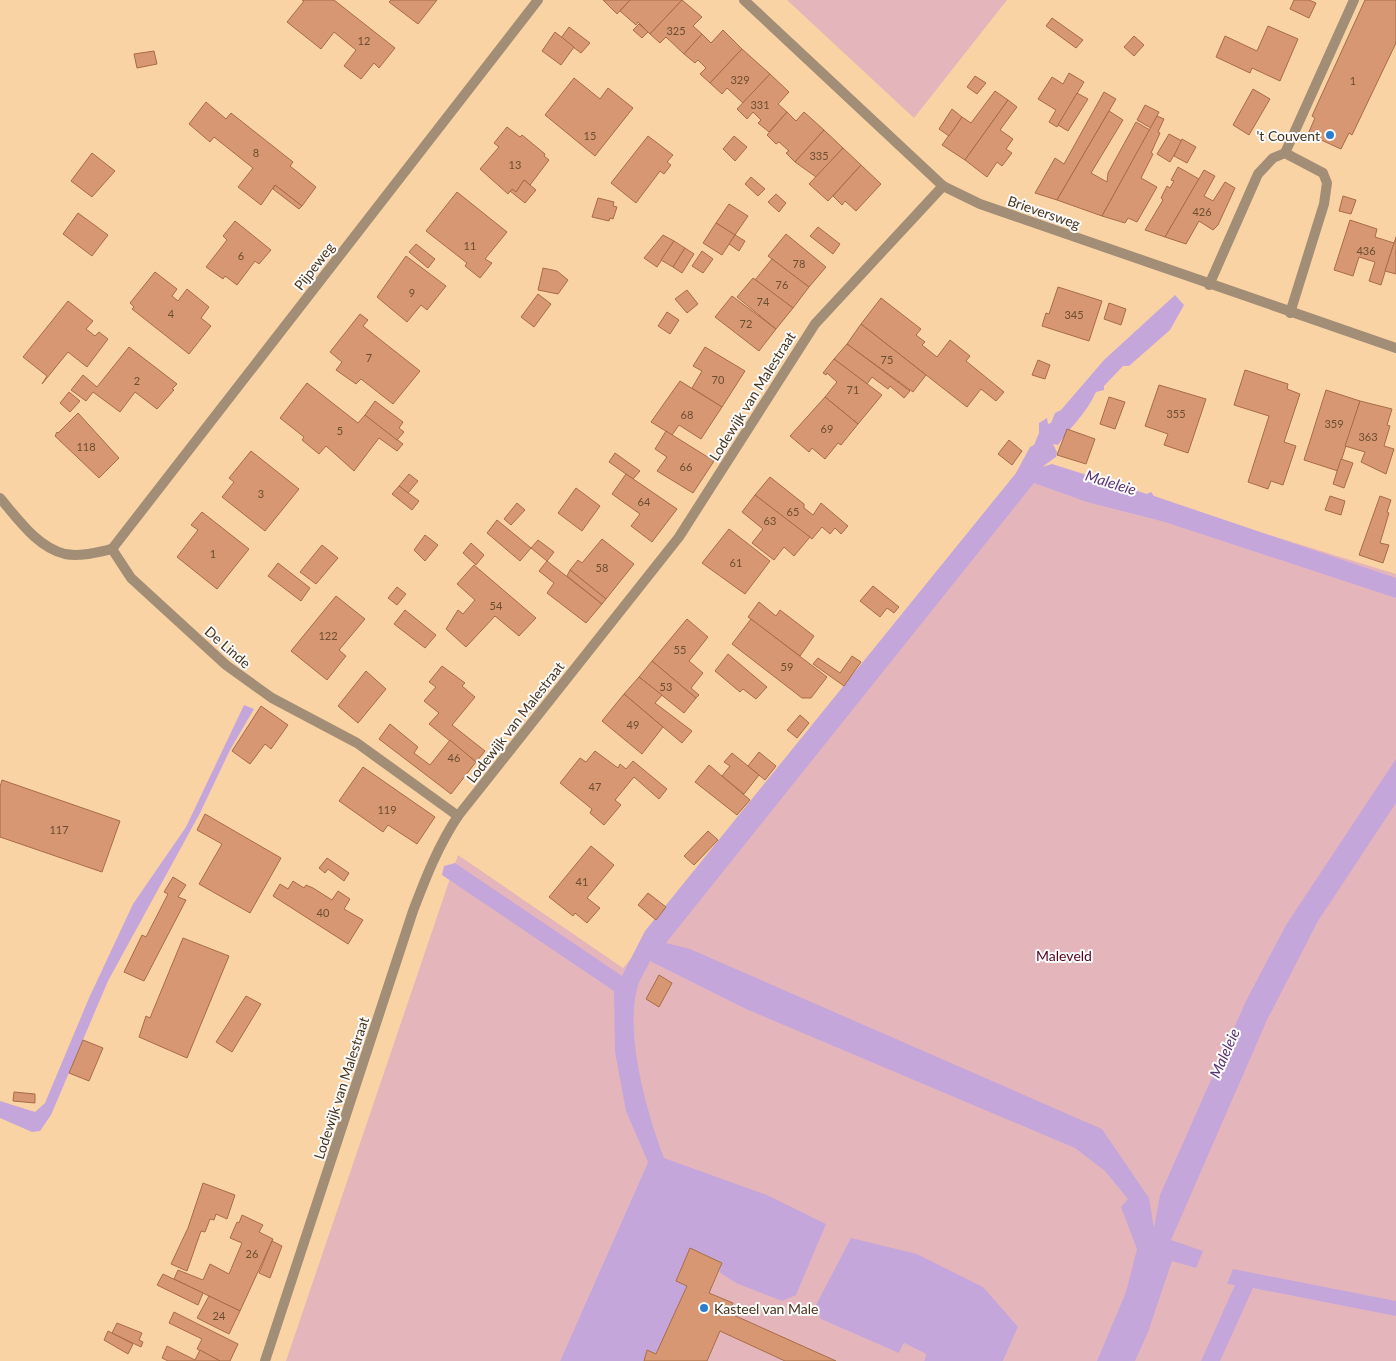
<svg xmlns="http://www.w3.org/2000/svg" width="1396" height="1361" font-family="Lato,sans-serif">
	<style>
		.green { fill: #e4b6bb }
		.water { fill: #c5a6db }
		.building { fill: #d79772; stroke: #a86b48 }
		.lines { fill: none; stroke-linecap: round; stroke-linejoin: round }
		.minor { stroke: #a28d76; stroke-width: 10 }
		.poi-dot { fill: #2a7ecd; stroke: #fbfbfb; stroke-width: 2 }
		.labels { text-anchor: middle; dominant-baseline: central; stroke-width: 4; stroke-linejoin: round; paint-order: stroke }
		.number-label { font-size: 11px; fill: #6c4e32 }
		.poi-label { font-size: 14px; fill: #48351d; stroke: #fbfbfb; text-anchor: end }
		.street-label { font-size: 14px; fill: #48351d; stroke: #fbfbfb }
		.park-label { font-size: 14px; fill: #54031d; stroke: #fbfbfb }
		.water-label { font-size: 15px; font-style: italic; fill: #593271; stroke: #fbfbfb }
	</style>
	<rect width="100%" height="100%" fill="#fad3a5"/>
	<!-- green -->
	<g class="green">
		<path d="M787,0H1007L914,118Z"/>
		<path d="M1038,464L1396,574V1361H1003L1018,1327L917,1254L899,1353L904,1343L926,1354L924,1361H836L729,1313L733,1303L709,1293L719,1272L782,1301L648,1162L560,1361H286L458,855L623,968Z"/>
		<path d="M720,1331L785,1361H707Z"/>
	</g>
	<!-- water -->
	<g class="water">
		<path d="M1175,295L1184,305L1170,330L1129,366H1123L1104,386V390L1096,392C1086,414 1071,426 1058,445L1053,444L1057,452L1056,457L1042,467L1052,464L1147,494L1151,492L1154,496L1396,578V598L1165,522L1087,502L1034,483L666,943L690,949L1102,1129L1149,1198L1154,1228L1160,1195L1246,1001L1286,925L1396,759V803L1318,921L1267,1020L1171,1240L1203,1251L1196,1268L1172,1261L1148,1332L1135,1361H1097L1126,1292L1137,1249L1121,1207L1128,1199L1105,1171L1075,1148L746,1009L650,961C646,970 639,980 637,989C625,1036 647,1113 664,1158L767,1195L826,1224L796,1295L782,1301L736,1283L719,1272L722,1263L690,1248L676,1281L687,1286L656,1354L647,1350L644,1361H560L648,1162L626,1111L615,1052L614,991L442,875L444,866L455,863L622,976L645,931L1016,473L1030,447L1034,445L1039,433V423L1047,418L1048,424L1051,423L1055,413L1061,410L1104,360Z"/>
		<path d="M244,705L254,709L230,750L200,813L108,981L51,1115L40,1131L32,1132L0,1118V1101L35,1112L45,1103L89,998L133,904L186,827Z"/>
		<path d="M851,1238L917,1254L983,1287L1018,1327L1003,1361H924L926,1354L904,1343L899,1353L821,1319L816,1305Z"/>
		<path d="M1233,1269L1396,1301V1316L1253,1288L1220,1361H1201L1235,1285L1227,1284Z"/>
	</g>
	<!-- building -->
	<g class="building">
		<path d="M302,0H334L395,48L379,68L374,63L361,79L344,66L356,50L334,32L321,49L287,22L304,1Z"/>
		<path d="M391,0H437L418,24L389,2Z"/>
		<path d="M603,0H630L617,14Z"/>
		<path d="M630,0H682L650,34L638,22L636,25L620,11Z"/>
		<path d="M682,0L702,17L693,26L702,34L684,54L666,37L660,43L650,34Z"/>
		<path d="M1294,0H1309L1316,3L1309,18L1290,9Z"/>
		<path d="M1365,0H1396V43L1352,135L1349,133L1341,149L1308,134L1315,118L1312,116Z"/>
		<path d="M1052,18L1083,40L1076,48L1046,26Z"/>
		<path d="M639,24L648,32L642,38L633,30Z"/>
		<path d="M1268,26L1298,39L1280,81L1252,68L1250,73L1216,57L1225,36L1257,51Z"/>
		<path d="M569,27L590,43L581,53L561,38Z"/>
		<path d="M723,30L742,49L710,83L700,74L706,68L698,60L695,63L684,54L702,34L711,43Z"/>
		<path d="M555,32L574,47L561,65L542,51Z"/>
		<path d="M1134,36L1144,45L1134,56L1124,47Z"/>
		<path d="M742,49L770,74L743,103L727,88L722,94L710,83Z"/>
		<path d="M154,51L157,64L137,68L134,54Z"/>
		<path d="M1069,73L1084,82L1057,127L1049,122L1056,110L1038,99L1052,77L1063,84Z"/>
		<path d="M770,74L789,92L778,104L787,112L769,132L758,123L761,120L753,112L747,119L737,109Z"/>
		<path d="M975,76L986,83L977,94L967,87Z"/>
		<path d="M574,78L600,99L608,88L633,108L595,156L545,115Z"/>
		<path d="M1253,89L1270,99L1249,135L1233,125Z"/>
		<path d="M995,91L1008,100L965,160L942,145L962,117L971,123Z"/>
		<path d="M1104,92L1116,99L1057,200L1035,193L1055,158L1064,164Z"/>
		<path d="M1077,93L1088,99L1068,131L1058,125Z"/>
		<path d="M1008,100L1017,107L1000,130L1013,139L1006,149L1012,153L1002,166L997,162L987,177L965,160Z"/>
		<path d="M206,102L226,119L231,113L293,162L290,166L316,187L302,206L275,185L261,205L238,187L253,168L214,137L210,142L189,124Z"/>
		<path d="M1145,105L1159,112L1151,128L1137,120Z"/>
		<path d="M952,109L962,117L949,136L939,129Z"/>
		<path d="M1109,111L1123,120L1091,173L1107,182L1108,173L1136,122L1150,130L1102,216L1057,200Z"/>
		<path d="M787,112L796,121L804,112L824,130L795,162L786,153L789,151L779,142L776,144L767,135Z"/>
		<path d="M1157,116L1164,119L1158,132L1160,133L1151,153L1153,154L1141,178L1157,187L1137,222L1128,218L1125,223L1102,216Z"/>
		<path d="M507,127L520,137L522,135L545,154L544,156L549,160L530,185L524,180L516,192L512,189L508,194L480,169L499,147L494,143Z"/>
		<path d="M824,130L843,148L816,177L795,162Z"/>
		<path d="M1169,134L1182,141L1170,162L1157,154Z"/>
		<path d="M648,136L673,155L667,162L671,165L664,174L660,171L636,203L611,183Z"/>
		<path d="M734,136L747,147L735,161L723,149Z"/>
		<path d="M1182,139L1196,147L1187,163L1174,156Z"/>
		<path d="M843,148L861,165L828,201L809,184Z"/>
		<path d="M92,153L115,171L92,197L71,181Z"/>
		<path d="M861,165L881,184L856,211L845,201L842,205L833,196Z"/>
		<path d="M1178,167L1199,179L1165,237L1145,230L1163,200L1161,198L1167,186L1170,188L1174,181L1171,180Z"/>
		<path d="M1204,170L1215,176L1204,196L1213,201L1225,182L1235,188L1218,225L1213,230L1199,221L1186,244L1165,237Z"/>
		<path d="M751,177L765,189L758,196L745,184Z"/>
		<path d="M524,180L536,190L525,203L510,191L512,189L516,192Z"/>
		<path d="M275,185L302,206L299,209L273,189Z"/>
		<path d="M457,192L507,232L485,259L492,263L480,278L465,266L467,263L426,231Z"/>
		<path d="M776,194L786,203L779,212L768,202Z"/>
		<path d="M1343,196L1356,200L1351,214L1339,211Z"/>
		<path d="M598,198L614,202L613,206L617,207L613,219L610,218L609,221L592,217Z"/>
		<path d="M729,204L748,216L735,235L716,223Z"/>
		<path d="M78,213L108,235L92,256L63,234Z"/>
		<path d="M1350,220L1377,229L1375,237L1394,243L1381,285L1369,281L1375,262L1359,257L1353,276L1334,270Z"/>
		<path d="M235,221L271,250L259,264L255,261L237,285L225,276L223,279L206,267L227,240L223,236Z"/>
		<path d="M716,223L735,235L722,255L703,243Z"/>
		<path d="M818,227L840,244L833,254L810,236Z"/>
		<path d="M786,234L826,267L809,287L768,256Z"/>
		<path d="M663,235L674,241L657,267L644,258Z"/>
		<path d="M735,235L745,241L739,251L729,244Z"/>
		<path d="M1396,237V274L1385,271Z"/>
		<path d="M674,241L685,248L673,267L661,260Z"/>
		<path d="M416,244L435,259L428,268L409,252Z"/>
		<path d="M685,248L694,254L682,273L673,267Z"/>
		<path d="M702,251L713,259L703,273L692,266Z"/>
		<path d="M406,256L446,286L427,310L421,305L407,322L377,297Z"/>
		<path d="M772,259L809,287L793,308L755,280Z"/>
		<path d="M543,268L557,271L568,280L558,294L538,290Z"/>
		<path d="M155,272L177,289L172,296L178,301L187,289L209,307L201,318L211,326L189,354L132,309L134,307L130,303Z"/>
		<path d="M753,278L793,308L776,329L737,297Z"/>
		<path d="M1058,287L1102,301L1089,341L1042,326L1046,313L1049,314Z"/>
		<path d="M687,290L698,304L687,313L675,299Z"/>
		<path d="M538,294L551,304L534,327L521,317Z"/>
		<path d="M732,296L776,329L759,351L715,317Z"/>
		<path d="M881,298L921,329L916,335L925,342L922,345L937,357L950,340L970,356L966,361L1004,392L996,401L981,389L967,407L861,324Z"/>
		<path d="M68,301L93,321L86,329L95,336L99,332L108,339L87,367L68,352L42,384L47,376L23,357Z"/>
		<path d="M1109,303L1126,309L1121,325L1104,319Z"/>
		<path d="M667,312L679,320L670,334L658,326Z"/>
		<path d="M360,314L368,320L363,326L420,371L393,404L361,379L356,384L336,370L342,362L330,352Z"/>
		<path d="M861,324L926,375L913,392L847,344Z"/>
		<path d="M847,344L910,391L904,398L890,386L888,389L872,377L867,384L834,359Z"/>
		<path d="M129,347L177,384L172,389L174,390L157,409L135,392L120,412L93,392L86,401L71,390L83,375L97,387Z"/>
		<path d="M705,347L745,371L722,407L692,388L702,371L693,366Z"/>
		<path d="M834,359L882,395L858,424L825,397L837,382L827,373L826,375L823,373Z"/>
		<path d="M1038,360L1050,365L1045,379L1032,375Z"/>
		<path d="M1245,370L1288,384L1287,389L1300,394L1284,442L1296,446L1283,485L1271,481L1268,489L1248,482L1269,416L1234,405Z"/>
		<path d="M680,381L722,407L701,439L679,425L672,435L651,422Z"/>
		<path d="M307,383L358,423L365,415L403,444L397,451L379,438L354,471L326,446L319,454L302,440L304,437L280,418Z"/>
		<path d="M1159,385L1206,399L1188,453L1164,445L1168,434L1145,426Z"/>
		<path d="M1326,390L1360,401L1338,471L1304,460Z"/>
		<path d="M69,392L80,401L70,412L60,403Z"/>
		<path d="M825,397L858,424L841,445L838,443L825,459L812,448L809,452L790,436Z"/>
		<path d="M1109,397L1125,402L1115,429L1100,424Z"/>
		<path d="M375,401L403,422L399,428L404,432L397,440L365,415Z"/>
		<path d="M1360,401L1392,409L1387,425L1390,426L1384,446L1394,449L1386,474L1361,462L1365,452L1345,446Z"/>
		<path d="M78,413L119,458L99,478L55,436L57,432L58,433Z"/>
		<path d="M1067,429L1095,439L1086,464L1057,455Z"/>
		<path d="M666,431L714,461L693,493L657,471L667,457L655,449Z"/>
		<path d="M1009,440L1022,451L1012,465L998,454Z"/>
		<path d="M251,451L299,489L265,531L222,497L234,482L229,478Z"/>
		<path d="M615,453L640,471L633,479L609,462Z"/>
		<path d="M1341,459L1353,463L1344,488L1333,484Z"/>
		<path d="M409,474L418,481L408,493L399,486Z"/>
		<path d="M626,474L677,509L652,542L631,526L640,514L612,494Z"/>
		<path d="M770,477L804,504V508L813,515L821,503L848,526L841,534L835,528L830,534L822,527L812,539L755,495Z"/>
		<path d="M399,486L419,501L412,510L392,494Z"/>
		<path d="M576,488L600,506L582,531L558,513Z"/>
		<path d="M755,495L810,537L794,556L784,547L774,560L752,543L763,529L742,512Z"/>
		<path d="M1330,496L1345,501L1341,515L1325,510Z"/>
		<path d="M1380,496L1391,500L1387,512L1389,513L1380,543L1389,545L1383,563L1359,555Z"/>
		<path d="M517,503L525,510L511,525L504,519Z"/>
		<path d="M202,512L249,549L217,589L177,557L198,530L191,525Z"/>
		<path d="M497,520L531,548L520,561L487,533Z"/>
		<path d="M729,529L770,561L745,594L702,563Z"/>
		<path d="M425,535L438,545L425,561L414,550Z"/>
		<path d="M602,539L634,564L606,599L570,570L578,560L582,563Z"/>
		<path d="M538,540L554,552L547,561L531,548Z"/>
		<path d="M471,543L484,555L476,565L463,553Z"/>
		<path d="M322,545L338,558L316,584L300,572Z"/>
		<path d="M547,561L602,604L586,623L547,593L554,583L539,571Z"/>
		<path d="M278,563L310,588L301,601L268,576Z"/>
		<path d="M474,565L536,618L519,636L495,616L466,647L446,629L458,610L463,614L475,600L457,584Z"/>
		<path d="M570,570L606,599L602,604L567,576Z"/>
		<path d="M873,586L899,607L894,613L887,608L880,617L860,601Z"/>
		<path d="M397,587L406,594L397,605L388,598Z"/>
		<path d="M336,596L365,619L339,650L346,656L327,680L291,651Z"/>
		<path d="M759,602L776,616L780,610L814,636L800,656L748,617Z"/>
		<path d="M405,610L436,635L425,648L394,624Z"/>
		<path d="M687,619L708,637L689,661L703,673L691,688L699,695L696,698L652,661Z"/>
		<path d="M751,619L827,677L811,698H802L732,644Z"/>
		<path d="M728,654L767,687L756,699L743,689L740,692L715,671Z"/>
		<path d="M852,656L861,662L844,686L813,664L818,658L840,673Z"/>
		<path d="M652,661L696,698L684,713L639,677Z"/>
		<path d="M442,666L465,683L462,686L475,697L452,725L485,751L476,762L429,724L439,713L424,701L436,687L429,682Z"/>
		<path d="M366,671L386,689L358,723L338,706Z"/>
		<path d="M639,677L662,695L655,703L692,731L682,743L624,694Z"/>
		<path d="M624,694L663,727L642,754L602,721Z"/>
		<path d="M261,706L288,725L271,749L265,744L250,764L232,751Z"/>
		<path d="M800,715L809,723L797,738L787,730Z"/>
		<path d="M390,724L418,747L414,753L430,765L450,740L476,762L451,794L379,739Z"/>
		<path d="M595,751L618,768L620,764L626,769L633,761L667,789L659,799L634,777L615,800L621,805L604,825L590,813L592,809L560,783L580,758L586,762Z"/>
		<path d="M759,752L776,766L765,780L748,766Z"/>
		<path d="M732,753L759,775L744,794L722,776L730,766L724,762Z"/>
		<path d="M709,765L750,800L737,815L695,782Z"/>
		<path d="M363,767L435,817L417,844L388,825L383,832L339,801Z"/>
		<path d="M2,780L120,821L102,872L0,837V787Z"/>
		<path d="M205,814L281,858L250,913L199,884L222,844L197,830Z"/>
		<path d="M708,831L718,840L694,865L684,856Z"/>
		<path d="M591,846L614,865L587,898L600,908L587,923L575,913L573,916L549,897Z"/>
		<path d="M327,858L349,873L344,881L328,869L325,873L319,868Z"/>
		<path d="M173,877L186,885L178,897L186,900L144,981L124,972L142,935L146,937L168,894L164,892Z"/>
		<path d="M293,881L304,888L306,885L313,888L332,900L338,891L350,899L344,909L363,920L348,944L273,896L280,884L288,889Z"/>
		<path d="M648,893L666,907L656,920L638,905Z"/>
		<path d="M183,938L229,956L187,1058L139,1037L146,1016L150,1018Z"/>
		<path d="M659,975L672,983L659,1007L646,999Z"/>
		<path d="M246,996L261,1004L232,1052L216,1042Z"/>
		<path d="M83,1040L103,1048L89,1081L69,1073Z"/>
		<path d="M14,1092L35,1094V1103L13,1101Z"/>
		<path d="M203,1183L235,1195L227,1219L216,1214L214,1220L210,1219L205,1232L201,1231L187,1271L171,1264L188,1228Z"/>
		<path d="M242,1215L263,1225L259,1232L273,1239L240,1311L174,1279L178,1270L203,1280L210,1264L229,1274L242,1243L230,1238L237,1222L239,1223Z"/>
		<path d="M272,1241L282,1246L270,1278L259,1273Z"/>
		<path d="M690,1248L722,1263L709,1293L733,1303L729,1313L836,1361H785L720,1331L707,1361H644L647,1350L656,1354L687,1286L676,1281Z"/>
		<path d="M163,1274L203,1293L198,1305L157,1285Z"/>
		<path d="M209,1296L240,1311L229,1334L197,1318Z"/>
		<path d="M174,1312L238,1344L230,1361H220L197,1349L202,1339L169,1323Z"/>
		<path d="M117,1323L142,1333L139,1340L143,1342L141,1347L112,1333Z"/>
		<path d="M108,1331L133,1344L128,1354L104,1340Z"/>
		<path d="M167,1346L195,1360L200,1350L220,1361H168L162,1358Z"/>
	</g>
	<g class="lines">
		<!-- minor -->
		<g class="minor">
			<path d="M744,0L943,186L980,204L1396,348"/>
			<path d="M1285,153L1354,0"/>
			<path d="M1209,285L1258,174L1273,158L1285,153L1323,173L1327,183L1324,204L1290,313"/>
			<path d="M0,498C18,519 37,547 65,554C80,557 98,552 112,549"/>
			<path d="M112,549L538,0"/>
			<path d="M112,549L131,578L226,665L272,698L357,743L458,816"/>
			<path d="M265,1361L413,911C426,877 438,846 458,816L679,537L815,324L943,186"/>
		</g>
	</g>
	<!-- markers -->
	<g class="poi-dot">
		<circle cx="1330" cy="135" r="5"/>
		<circle cx="704" cy="1308" r="5"/>
	</g>
	<g class="labels">
		<!-- number labels -->
		<g class="number-label">
			<text x="676" y="30">325</text>
			<text x="364" y="40">12</text>
			<text x="740" y="79">329</text>
			<text x="1353" y="80">1</text>
			<text x="760" y="104">331</text>
			<text x="590" y="135">15</text>
			<text x="256" y="152">8</text>
			<text x="819" y="155">335</text>
			<text x="515" y="164">13</text>
			<text x="1202" y="211">426</text>
			<text x="470" y="245">11</text>
			<text x="1366" y="250">436</text>
			<text x="241" y="255">6</text>
			<text x="799" y="263">78</text>
			<text x="782" y="284">76</text>
			<text x="412" y="292">9</text>
			<text x="763" y="301">74</text>
			<text x="171" y="313">4</text>
			<text x="1074" y="314">345</text>
			<text x="746" y="323">72</text>
			<text x="369" y="357">7</text>
			<text x="887" y="359">75</text>
			<text x="718" y="379">70</text>
			<text x="137" y="380">2</text>
			<text x="853" y="389">71</text>
			<text x="1176" y="413">355</text>
			<text x="687" y="414">68</text>
			<text x="1334" y="423">359</text>
			<text x="827" y="428">69</text>
			<text x="340" y="430">5</text>
			<text x="1368" y="436">363</text>
			<text x="86" y="446">118</text>
			<text x="686" y="466">66</text>
			<text x="261" y="493">3</text>
			<text x="644" y="501">64</text>
			<text x="793" y="511">65</text>
			<text x="770" y="520">63</text>
			<text x="213" y="553">1</text>
			<text x="736" y="562">61</text>
			<text x="602" y="567">58</text>
			<text x="496" y="605">54</text>
			<text x="328" y="635">122</text>
			<text x="680" y="649">55</text>
			<text x="787" y="666">59</text>
			<text x="666" y="686">53</text>
			<text x="633" y="724">49</text>
			<text x="454" y="757">46</text>
			<text x="595" y="786">47</text>
			<text x="387" y="809">119</text>
			<text x="59" y="829">117</text>
			<text x="582" y="881">41</text>
			<text x="323" y="912">40</text>
			<text x="252" y="1253">26</text>
			<text x="219" y="1315">24</text>
		</g>
		<!-- poi labels -->
		<g class="poi-label">
			<text x="1320" y="135">'t Couvent</text>
			<text x="714" y="1308" text-anchor="start">Kasteel van Male</text>
		</g>
		<!-- street labels -->
		<g class="street-label">
			<text transform="translate(1044 212) rotate(19)">Brieversweg</text>
			<text transform="translate(314 266) rotate(-52)">Pijpeweg</text>
			<text transform="translate(752 396) rotate(-58)">Lodewijk van Malestraat</text>
			<text transform="translate(228 647) rotate(41)">De Linde</text>
			<text transform="translate(515 722) rotate(-52)">Lodewijk van Malestraat</text>
			<text transform="translate(341 1088) rotate(-72)">Lodewijk van Malestraat</text>
		</g>
		<!-- park labels -->
		<g class="park-label">
			<text x="1064" y="955">Maleveld</text>
		</g>
		<!-- water labels -->
		<g class="water-label">
			<text transform="translate(1111 482) rotate(17)">Maleleie</text>
			<text transform="translate(1224 1053) rotate(-66)">Maleleie</text>
		</g>
	</g>
</svg>
